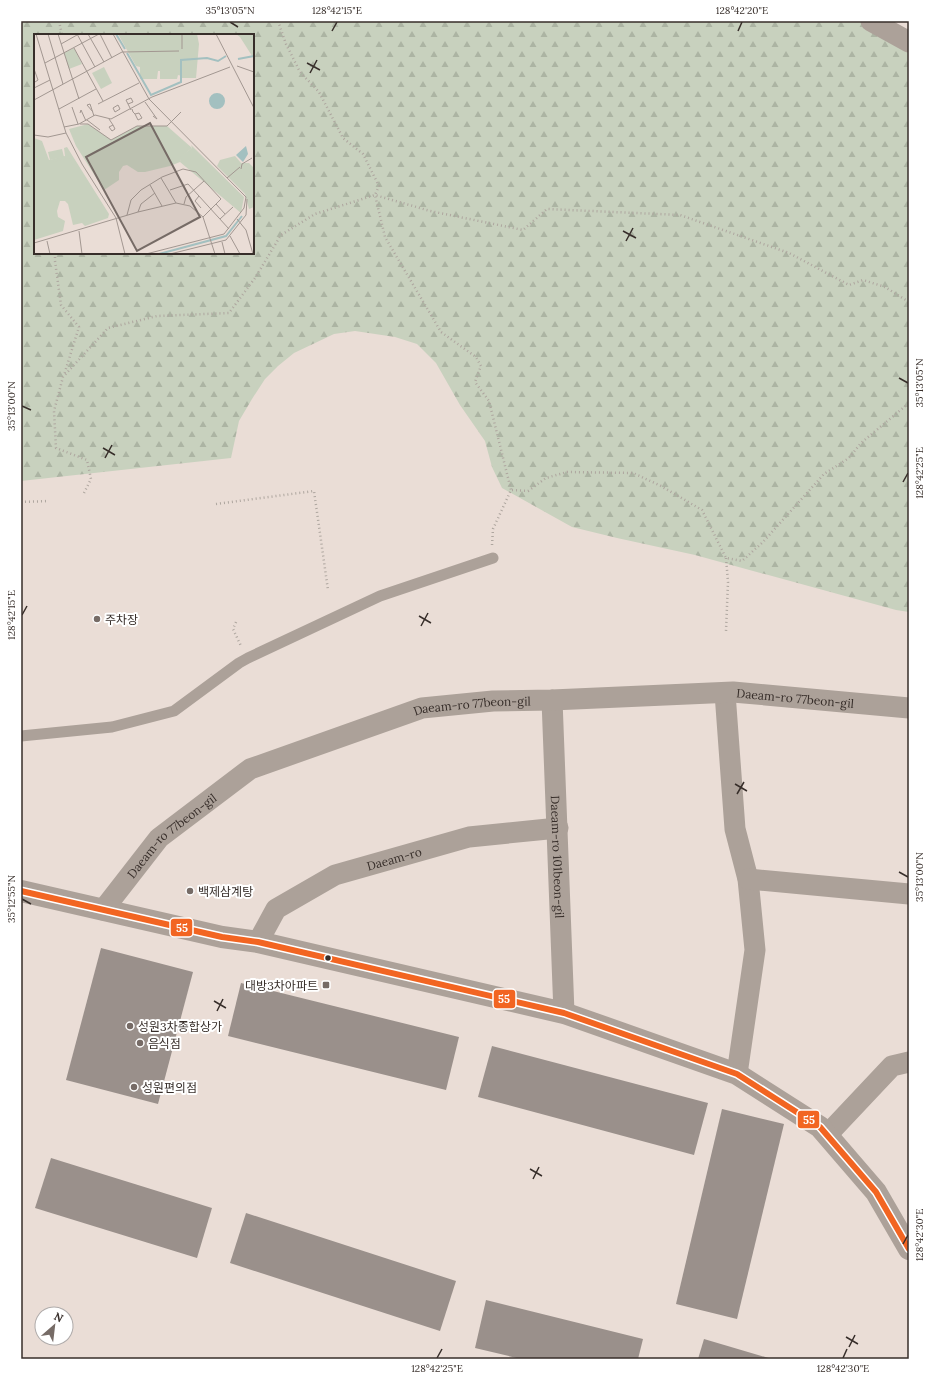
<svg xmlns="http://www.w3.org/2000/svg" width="930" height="1380" font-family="Lora,'Noto Sans KR',serif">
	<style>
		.forest { fill: url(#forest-firs); fill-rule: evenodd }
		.building { fill: #9a908b }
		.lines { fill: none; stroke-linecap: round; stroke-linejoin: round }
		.path { stroke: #aea69f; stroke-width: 2.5; stroke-dasharray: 1 3; stroke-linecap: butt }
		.service { stroke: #aca199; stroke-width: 11 }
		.minor { stroke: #aca199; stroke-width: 21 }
		.tertiary { stroke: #aca199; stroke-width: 22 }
		.bus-1-casing { stroke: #fff; stroke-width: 9 }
		.bus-1 { stroke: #f26522; stroke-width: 6 }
		.ticks { fill: none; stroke: #372e2a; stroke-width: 1.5 }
		.poi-dot { fill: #766b66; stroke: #fff; stroke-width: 1.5 }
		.bus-dot { fill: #372e2a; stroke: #fff; stroke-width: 1.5 }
		.labels { text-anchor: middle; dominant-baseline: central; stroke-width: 4; stroke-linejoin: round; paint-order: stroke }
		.poi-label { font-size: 12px; fill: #372e2a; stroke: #fff; text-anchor: start }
		.street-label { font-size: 12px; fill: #372e2a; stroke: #fff }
		.inset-river { fill: none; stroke: #a3c0c0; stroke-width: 2 }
		.inset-road { fill: none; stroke: #a29791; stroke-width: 1 }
		.view { fill: #766b66; fill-opacity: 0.15; stroke: #766b66; stroke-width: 2 }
		.inset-edge { fill: none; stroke: #372e2a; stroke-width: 2 }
		.line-badge { stroke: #fff; stroke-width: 1.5 }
		.badge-label { font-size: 11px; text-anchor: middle; font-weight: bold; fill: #fff }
		.neatline { fill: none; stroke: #372e2a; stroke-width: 1.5 }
		.ticks-label { font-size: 10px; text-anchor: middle; fill: #372e2a }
	</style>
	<defs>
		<pattern id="forest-firs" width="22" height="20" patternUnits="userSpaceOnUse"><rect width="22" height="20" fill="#c8d1be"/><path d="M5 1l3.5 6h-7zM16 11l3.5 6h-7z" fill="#acb4a3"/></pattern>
	</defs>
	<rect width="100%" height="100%" fill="#eaddd6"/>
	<!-- forest -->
	<path class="forest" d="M21,21H871L909,42V612L896,610L695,555L617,538L572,527L502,488L492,467L485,441L460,405L436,363L417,344L395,337L355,331L334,334L294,353L278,366L265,379L252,399L239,421L231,458L21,481ZM35,35H253V253H35Z"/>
	<!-- building -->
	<g class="building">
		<path d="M101,948L193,972L158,1104L66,1080Z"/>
		<path d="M241,983L459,1037L446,1090L228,1036Z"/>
		<path d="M492,1046L708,1103L694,1155L478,1097Z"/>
		<path d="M722,1109L784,1124L737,1319L676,1304Z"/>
		<path d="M51,1158L212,1208L197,1258L35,1208Z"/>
		<path d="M246,1213L456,1281L440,1331L230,1263Z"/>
		<path d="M486,1300L643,1339L638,1359H521L475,1348Z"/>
		<path d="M704,1339L772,1359H698Z"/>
	</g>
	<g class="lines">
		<!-- path -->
		<g class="path">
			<path d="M59,21L62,35"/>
			<path d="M278,21L286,44L300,72L319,92L343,138L363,154L379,186L375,195L385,237L441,332L476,357L481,366L475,382L489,401L511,490"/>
			<path d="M55,253V261L61,305L79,327L64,375"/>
			<path d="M84,493L91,479L87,460L56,448L54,411L63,377L108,328L157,316L229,313L255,278L281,235L315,214L375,195L430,211L523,230L547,209L680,215L789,253L849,285L863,280L885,287L909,302"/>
			<path d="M21,502L49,501"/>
			<path d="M216,504L314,491L328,590"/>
			<path d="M492,545L493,529L511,490L528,491L546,478L567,472L633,473L661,486L702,510L726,558L742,561L763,542L824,474L849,458L861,443L909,403"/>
			<path d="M726,558L728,582L726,631"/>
			<path d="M236,622L233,629L241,646"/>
		</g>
		<!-- service -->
		<path class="service" d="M21,736L112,727L174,711L239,663L248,658L380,596L493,558"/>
		<!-- minor -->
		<g class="minor">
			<path d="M871,21L909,42"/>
			<path d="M725,693L735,829L748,879L755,950L737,1074"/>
			<path id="s1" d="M552,700L564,1013"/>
			<path d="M748,879L909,894"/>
			<path id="s2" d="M103,910L159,838L250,769L422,708L493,701L552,700L733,692L909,708"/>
			<path id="s3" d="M258,942L276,909L335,875L469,837L558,828"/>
			<path d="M827,1135L892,1066L909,1062"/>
		</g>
		<!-- tertiary -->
		<path class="tertiary" d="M21,891L222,937L258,942L564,1013L737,1074L820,1127L876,1192L909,1249"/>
		<defs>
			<path id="bus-1" d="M21,891L222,937L258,942L564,1013L737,1074L820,1127L876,1192L909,1249"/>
		</defs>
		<!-- bus-1 casing -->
		<use href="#bus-1" class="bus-1-casing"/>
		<!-- bus-1 -->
		<use href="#bus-1" class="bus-1"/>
	</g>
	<!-- ticks -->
	<path class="ticks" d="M230,22L238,27M332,31L337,22M738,31L742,22M307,63L320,70M310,73L317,60M623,231L636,238M626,241L633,228M899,378L908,383M22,406L31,410M103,448L115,455M105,458L112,445M903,482L908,473M22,615L27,606M419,616L431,623M421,626L428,613M735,784L747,791M737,794L744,782M899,872L908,877M22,899L31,904M214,1001L226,1008M217,1011L223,999M530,1169L542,1176M533,1179L539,1167M903,1244L908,1235M846,1337L858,1344M849,1347L855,1335M437,1358L442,1349M843,1358L847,1349"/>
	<!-- markers -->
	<g class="poi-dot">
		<circle cx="97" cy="619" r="4"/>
		<circle cx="190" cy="891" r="4"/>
		<rect x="322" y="981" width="8" height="8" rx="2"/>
		<circle cx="130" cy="1026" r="4"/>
		<circle cx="140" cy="1043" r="4"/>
		<circle cx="134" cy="1087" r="4"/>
	</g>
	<circle class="bus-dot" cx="328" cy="958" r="3.5"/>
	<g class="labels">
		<!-- poi labels -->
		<g class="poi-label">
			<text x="105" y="619">주차장</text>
			<text x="198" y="891">백제삼계탕</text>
			<text x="318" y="985" text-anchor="end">대방3차아파트</text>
			<text x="138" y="1026">성원3차종합상가</text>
			<text x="148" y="1043">음식점</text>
			<text x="142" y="1087">성원편의점</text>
		</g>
		<!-- street labels -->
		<g class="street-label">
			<text stroke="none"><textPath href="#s2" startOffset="762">Daeam-ro 77beon-gil</textPath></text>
			<text stroke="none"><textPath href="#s2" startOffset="438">Daeam-ro 77beon-gil</textPath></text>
			<text stroke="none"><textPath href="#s2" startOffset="102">Daeam-ro 77beon-gil</textPath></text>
			<text stroke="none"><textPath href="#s1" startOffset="157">Daeam-ro 101beon-gil</textPath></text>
			<text stroke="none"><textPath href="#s3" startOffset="167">Daeam-ro</textPath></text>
		</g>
	</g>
	<!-- overview -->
	<g transform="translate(34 34)">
		<rect width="220" height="220" fill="#eaddd6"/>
		<path d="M202,0H220V25L206,3ZM54,90L77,106L103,92H133L158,114L148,122L146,128L136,132L111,138H104L93,131L89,132L85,138V146L70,156L42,112L35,95ZM0,104L8,107L15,126L31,122L30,114L33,113L75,180L74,184L51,192L48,189L39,191L34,170L31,167H26L23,177L24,183L31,187L29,197L0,206Z" fill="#c8d1be"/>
		<path d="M84,0H163L165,10L162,44H148V42L144,41L143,45H126V37H124L123,45H106V33L102,32ZM40,14L48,30L35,35L30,19ZM70,33L78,49L67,55L58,39ZM157,111L210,163L207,179L146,128L147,122L158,114ZM28,115L30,123L16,126L14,118ZM201,122L207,129H215L220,134V173L215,175L211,160L183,132L186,126ZM35,124L39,131H22L19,128Z" fill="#c8d1be"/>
		<path d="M175 67a8 8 0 1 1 16 0a8 8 0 1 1-16 0ZM212,112L214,120L209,128L202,121Z" fill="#a3c0c0"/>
		<path class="inset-river" d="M82,0L91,15M93,19L117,61L147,48V26L173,24L184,27L192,22M204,25L220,22M125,220L192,202L208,182"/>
		<path class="inset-road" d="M2,0L32,99L48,130L82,184L91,220M14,0L29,50M24,0L45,65M43,0L61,33M54,0L70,28M66,0L78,24M79,0L115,65L212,163L210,174L190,200L112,220M148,0V15M182,0L220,74M27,10L43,1M40,14L69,67M11,29L65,0M203,32L220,38M0,35L4,46L1,48M0,54L16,46M0,66L88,18L145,17M111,68L123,85L119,82M64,70L105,49M94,70L99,68L97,64L92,66L97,76M84,71L86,75L81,78L79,74ZM38,73L44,90M25,75L62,55M98,75L99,78L101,80L104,86L108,84L105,79L101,80M59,78L53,71L56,70L60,82M46,79L47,76L52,87M75,85L79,91L81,95L78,97L75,93L79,91M53,86L66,96M46,90H54L77,106L103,92H133L147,78M30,93L45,90L61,81L77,85L118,63L196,33M0,101L14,103L32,99M207,135L208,130L218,124M127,144L142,169M193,144L206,133M116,151L128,172M136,156L154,150L195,195M165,162L161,167L167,174M150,170L152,163L170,147M182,170L191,180M104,178L107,170L121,159M93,181L97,166L107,156L128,143L149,135L162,138L187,165L169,183M186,185L199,173M203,185L212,196L219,220M45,197L48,220M196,202L206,220M13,207L16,220M188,208L191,220M0,209L104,178L142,169L156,172L169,183L181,220M136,220L192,206L212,181L213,165"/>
		<path class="view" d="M116,89L166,183L103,217L52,123Z"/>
		<rect width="220" height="220" class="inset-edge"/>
	</g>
	<g class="line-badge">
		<rect x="170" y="918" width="23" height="19" rx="4" fill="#f26522"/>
		<rect x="493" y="989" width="23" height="20" rx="4" fill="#f26522"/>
		<rect x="797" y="1110" width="23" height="19" rx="4" fill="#f26522"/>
	</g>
	<g class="badge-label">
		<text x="182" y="932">55</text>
		<text x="504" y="1003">55</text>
		<text x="809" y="1124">55</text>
	</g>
	<!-- border -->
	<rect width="930" height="1380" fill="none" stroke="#ffffff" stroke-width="44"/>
	<!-- north arrow -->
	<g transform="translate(54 1326) rotate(28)"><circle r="19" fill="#ffffff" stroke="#afabaa"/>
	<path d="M0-3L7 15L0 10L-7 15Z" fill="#766b66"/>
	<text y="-6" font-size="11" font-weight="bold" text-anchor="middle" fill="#372e2a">N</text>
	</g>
	<rect x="22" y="22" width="886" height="1336" class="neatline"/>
	<g class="ticks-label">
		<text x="230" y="14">35°13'05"N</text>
		<text x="337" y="14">128°42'15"E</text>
		<text x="742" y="14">128°42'20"E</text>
		<text transform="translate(919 383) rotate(-90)" y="4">35°13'05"N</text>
		<text transform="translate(11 406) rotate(-90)" y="4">35°13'00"N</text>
		<text transform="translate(919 473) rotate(-90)" y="4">128°42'25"E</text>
		<text transform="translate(11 615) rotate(-90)" y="4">128°42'15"E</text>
		<text transform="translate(919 877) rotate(-90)" y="4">35°13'00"N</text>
		<text transform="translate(11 899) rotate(-90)" y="4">35°12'55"N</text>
		<text transform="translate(919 1235) rotate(-90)" y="4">128°42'30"E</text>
		<text x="437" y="1372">128°42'25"E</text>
		<text x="843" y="1372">128°42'30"E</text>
	</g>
</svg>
